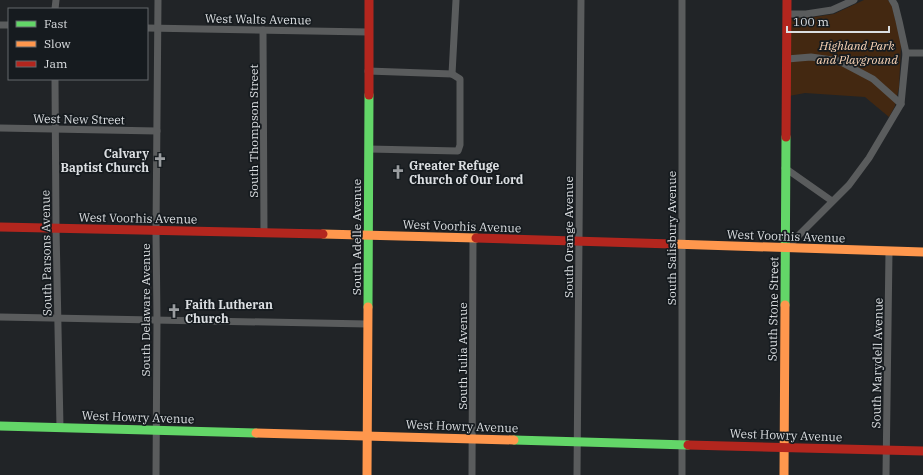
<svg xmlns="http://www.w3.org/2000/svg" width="923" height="475" font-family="'IBM Plex Serif',serif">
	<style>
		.green { fill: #432811 }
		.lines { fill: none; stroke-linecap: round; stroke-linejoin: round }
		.street { stroke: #5a5c5d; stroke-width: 7 }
		.fast { stroke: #63d668; stroke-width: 9 }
		.slow { stroke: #ff974d; stroke-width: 9 }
		.jam { stroke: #b3261e; stroke-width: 9 }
		.labels { text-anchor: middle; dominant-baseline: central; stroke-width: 3.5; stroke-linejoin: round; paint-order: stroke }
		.street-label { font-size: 12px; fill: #dbdee1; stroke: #161b1f }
		.park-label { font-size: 12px; font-style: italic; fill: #f8d3b5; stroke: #161b1f }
		.poi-label { font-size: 12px; font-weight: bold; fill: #dbdee1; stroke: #161b1f; text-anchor: start }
	</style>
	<rect width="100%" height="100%" fill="#212427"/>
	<!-- green -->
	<path class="green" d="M864,0H888L892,6L901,43L899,87L895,106L889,117L865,97L805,93L789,96L790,19L814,17L834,14Z"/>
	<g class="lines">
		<!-- street -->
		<g class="street">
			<path d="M682,0V475"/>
			<path d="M55,9L56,0"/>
			<path d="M787,14H806L832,10L854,0"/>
			<path d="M0,25H9"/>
			<path d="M147,28L368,32"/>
			<path d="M263,30L264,233"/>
			<path d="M906,53H923"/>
			<path d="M787,59L811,57L839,61L873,79L901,104"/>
			<path d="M368,71L452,74L460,79V145L458,151L369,149"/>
			<path d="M452,74L456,0"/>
			<path d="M55,79L56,228L60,427"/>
			<path d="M0,128L157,131"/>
			<path d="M785,168L832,201"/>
			<path d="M786,248L849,185L869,158L901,104L906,53L899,21L895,5L892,0"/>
			<path d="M0,317L367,324"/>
			<path d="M156,475L157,320L156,231L158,0"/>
			<path d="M472,475L473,238"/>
			<path d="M577,475L581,0"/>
			<path d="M886,475L889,251"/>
		</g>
		<!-- fast -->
		<g class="fast">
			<path d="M785,305L786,137"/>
			<path d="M368,307L369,95"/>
			<path d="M0,426L256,433"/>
			<path d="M514,440L688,445"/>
		</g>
		<!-- slow -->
		<g class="slow">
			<path d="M323,234L476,238"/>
			<path d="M672,244L923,252"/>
			<path d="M256,433L514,440"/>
			<path d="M367,475L368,307"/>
			<path d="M784,475L785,305"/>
		</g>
		<!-- jam -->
		<g class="jam">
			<path d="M369,95V0"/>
			<path d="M786,137L787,0"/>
			<path d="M0,227L323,234"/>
			<path d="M476,238L672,244"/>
			<path d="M688,445L923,451"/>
		</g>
	</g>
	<!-- icons -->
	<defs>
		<symbol id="church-bare" viewBox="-9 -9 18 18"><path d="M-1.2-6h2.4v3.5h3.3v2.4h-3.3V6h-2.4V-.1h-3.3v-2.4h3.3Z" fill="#9a9da0" stroke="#161b1f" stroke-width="2.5" paint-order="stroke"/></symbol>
	</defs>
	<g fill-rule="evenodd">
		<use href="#church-bare" x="150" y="150" width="20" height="20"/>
		<use href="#church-bare" x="388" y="162" width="20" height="20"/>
		<use href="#church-bare" x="164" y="301" width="20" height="20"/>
	</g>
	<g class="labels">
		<!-- street labels -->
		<g class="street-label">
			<text transform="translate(258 19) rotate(1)">West Walts Avenue</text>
			<text transform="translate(79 119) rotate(1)">West New Street</text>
			<text transform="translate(253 131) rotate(-90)">South Thompson Street</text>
			<text transform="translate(138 218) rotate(1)">West Voorhis Avenue</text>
			<text transform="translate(462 226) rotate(2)">West Voorhis Avenue</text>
			<text transform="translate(786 236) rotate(2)">West Voorhis Avenue</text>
			<text transform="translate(356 237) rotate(-90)">South Adelle Avenue</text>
			<text transform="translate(568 237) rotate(-90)">South Orange Avenue</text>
			<text transform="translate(671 238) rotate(-90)">South Salisbury Avenue</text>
			<text transform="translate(46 253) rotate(-91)">South Parsons Avenue</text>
			<text transform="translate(773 309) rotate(-89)">South Stone Street</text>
			<text transform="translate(145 310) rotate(-90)">South Delaware Avenue</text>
			<text transform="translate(462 356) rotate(-90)">South Julia Avenue</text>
			<text transform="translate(877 363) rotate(-89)">South Marydell Avenue</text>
			<text transform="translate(138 417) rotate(2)">West Howry Avenue</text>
			<text transform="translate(462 426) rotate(2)">West Howry Avenue</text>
			<text transform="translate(786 435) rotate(2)">West Howry Avenue</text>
		</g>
		<!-- park labels -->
		<g class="park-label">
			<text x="857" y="45">Highland Park<tspan x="857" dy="14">and Playground</tspan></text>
		</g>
		<!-- poi labels -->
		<g class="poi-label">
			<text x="149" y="153" text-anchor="end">Calvary<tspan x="149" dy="14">Baptist Church</tspan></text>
			<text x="409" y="165">Greater Refuge<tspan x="409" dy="14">Church of Our Lord</tspan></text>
			<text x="185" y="304">Faith Lutheran<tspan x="185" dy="14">Church</tspan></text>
		</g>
	</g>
	<!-- legend -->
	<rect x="8" y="8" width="140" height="72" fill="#161b1f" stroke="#65696d"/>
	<rect x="16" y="21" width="20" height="6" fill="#63d668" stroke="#65696d"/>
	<text x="44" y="28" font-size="12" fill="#dbdee1">Fast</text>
	<rect x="16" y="41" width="20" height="6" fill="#ff974d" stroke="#65696d"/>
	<text x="44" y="48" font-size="12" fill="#dbdee1">Slow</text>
	<rect x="16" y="61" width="20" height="6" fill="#b3261e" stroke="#65696d"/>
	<text x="44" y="68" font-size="12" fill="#dbdee1">Jam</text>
	<!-- scale -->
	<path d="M787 26v6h102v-6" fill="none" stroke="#dbdee1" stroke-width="2"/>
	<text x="793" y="26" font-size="12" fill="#dbdee1" stroke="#161b1f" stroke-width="3" paint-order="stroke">100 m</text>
</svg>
